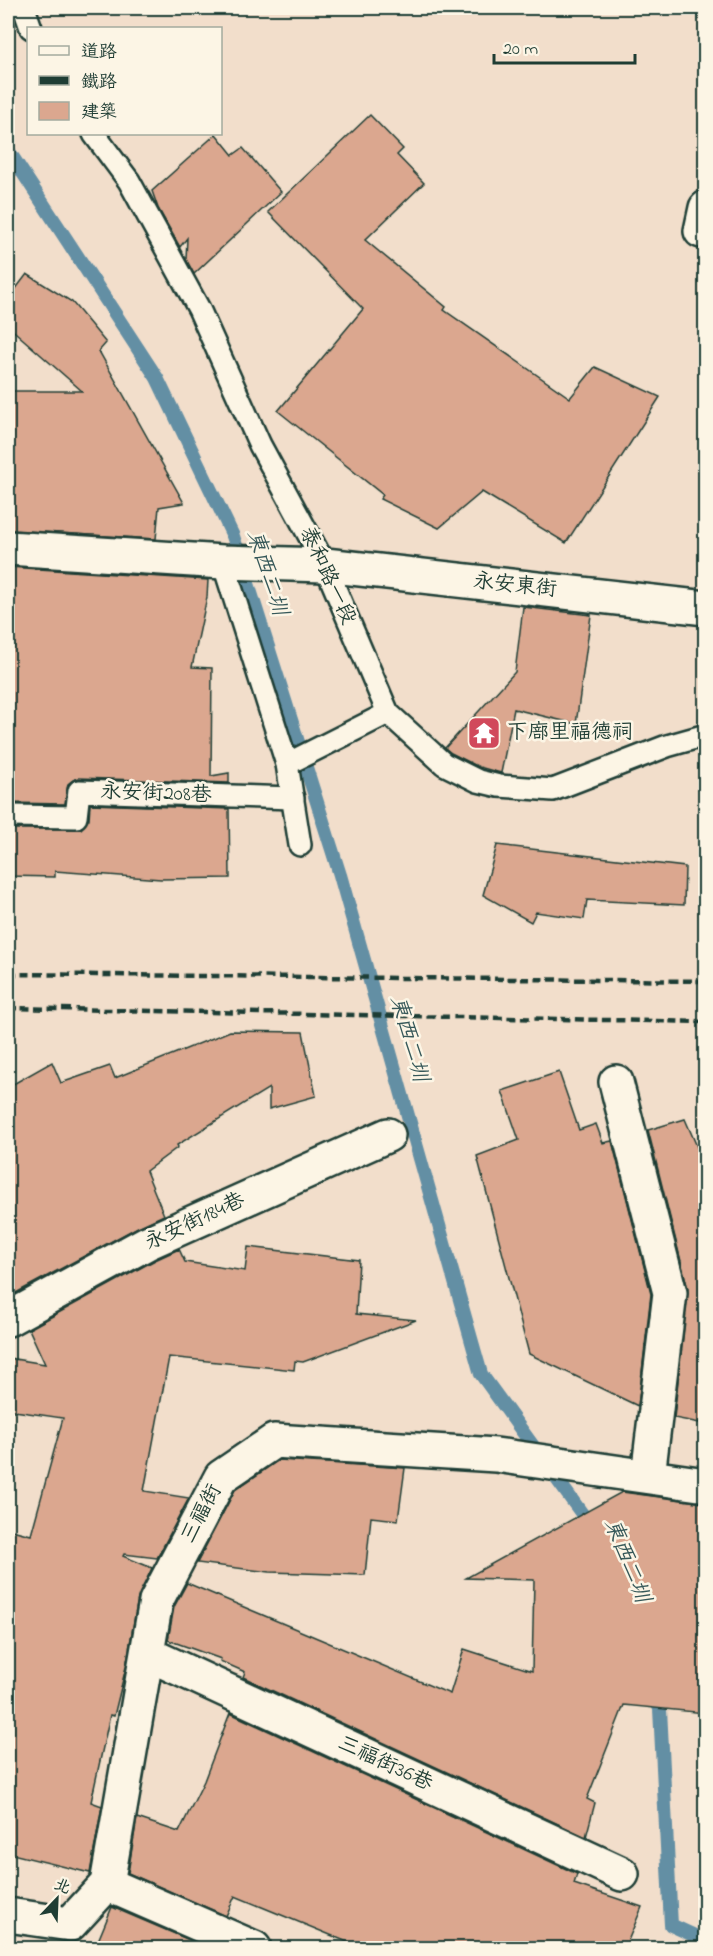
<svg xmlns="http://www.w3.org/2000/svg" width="713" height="1956" font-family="'Indie Flower','LXGW WenKai TC',sans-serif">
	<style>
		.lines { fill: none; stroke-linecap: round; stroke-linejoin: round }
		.stream { stroke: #638fa4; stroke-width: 14 }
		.building { fill: #dba78f; stroke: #1f3d34; stroke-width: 1.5 }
		.service-casing { stroke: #1f3d34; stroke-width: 26 }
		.minor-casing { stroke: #1f3d34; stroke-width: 38 }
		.service { stroke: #fcf5e5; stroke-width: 21 }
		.minor { stroke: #fcf5e5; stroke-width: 33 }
		.rail { stroke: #1f3d34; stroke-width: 4.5; stroke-dasharray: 9 4.5; stroke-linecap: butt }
		.labels { text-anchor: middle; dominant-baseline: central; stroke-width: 5; stroke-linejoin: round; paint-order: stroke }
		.street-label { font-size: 21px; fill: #1f3d34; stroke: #fcf5e5 }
		.poi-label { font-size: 21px; fill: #1f3d34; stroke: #fcf5e5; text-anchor: start }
		.water-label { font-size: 22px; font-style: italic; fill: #365859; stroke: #fcf5e5 }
	</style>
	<rect width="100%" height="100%" fill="#f2decb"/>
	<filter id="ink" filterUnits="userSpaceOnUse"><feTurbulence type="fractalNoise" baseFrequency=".0167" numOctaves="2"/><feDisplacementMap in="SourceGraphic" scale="12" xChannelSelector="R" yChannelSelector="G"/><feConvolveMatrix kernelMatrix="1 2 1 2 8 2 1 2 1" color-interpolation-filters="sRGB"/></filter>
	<g filter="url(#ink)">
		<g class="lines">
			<!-- stream -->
			<g class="stream">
				<path d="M8,150L157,378L233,536L340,875L481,1374L593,1529"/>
				<path d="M654,1693L660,1709L671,1925L706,1941"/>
			</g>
		</g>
		<!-- building -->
		<g class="building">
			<path d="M370,115L403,149L397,155L424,183L365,240L446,307L444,310L570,398L595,367L660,397L566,543L482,492L439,528L380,499L383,495L278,411L363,309L268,212Z"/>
			<path d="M216,134L233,155L243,148L281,192L194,274L186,259L187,238L180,247L158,208L152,191Z"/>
			<path d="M27,274L72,302L106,343L99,351L184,503L159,507L156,539L8,530V391H82L8,326V299Z"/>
			<path d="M8,567L208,580L207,597L192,667L212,668L211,776L229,773V783L79,778L73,780L68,784L65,804L8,803Z"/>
			<path d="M523,607L591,615L576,724L514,709L501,773L479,767L451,753L445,748L515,672Z"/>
			<path d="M90,804L229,809L230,878L161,879L55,871V877L8,876V829H81L89,819Z"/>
			<path d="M497,845L685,867L684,905L587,900L584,919L536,912L531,922L483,895Z"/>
			<path d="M230,1031L303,1032L316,1096L269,1109V1088L177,1145L178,1147L146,1171L164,1215L138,1227L14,1294L8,1281V1087L52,1062L61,1083L110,1066L115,1078Z"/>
			<path d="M559,1072L579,1130L596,1124L603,1143L612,1141L651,1294L638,1406L529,1354L477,1156L519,1140L502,1091Z"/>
			<path d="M685,1119L705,1165V1424L674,1418L688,1289L648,1130Z"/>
			<path d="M248,1247L359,1260L356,1314L416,1320L303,1362L295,1361L294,1370L169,1357L144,1491L189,1498L157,1558L124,1554L123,1556L152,1568L138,1598L126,1667L114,1716L110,1715L91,1802L102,1806L90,1873L8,1853V1529L31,1535L63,1418L8,1410V1358L45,1364L29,1329L155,1260L179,1249L185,1262L245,1271Z"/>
			<path d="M279,1460L405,1468L398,1520L371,1517L365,1575L270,1572L197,1563L235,1490Z"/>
			<path d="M622,1492L705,1503V1713L624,1705L587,1799L595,1803L586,1837L243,1677L245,1672L220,1661L221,1659L168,1640L174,1607L187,1583L450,1694L464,1649L532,1671L534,1580L466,1578Z"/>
			<path d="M230,1713L577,1874L574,1884L642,1907L625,1948H362L235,1896L226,1916L128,1873L137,1818L179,1832L204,1781Z"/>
			<path d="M112,1907L208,1948H95Z"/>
		</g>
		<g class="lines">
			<defs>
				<g id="service">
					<path d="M24,8L31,28"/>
					<path d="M94,134L129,181L199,309L260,445L325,565L388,713L444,764L478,781L499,786L553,790L667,746L706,735"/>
					<path d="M223,562L287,764L300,845"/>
					<path d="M287,764L388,713"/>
					<path d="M8,816L76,817L79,791L293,798"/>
				</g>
				<g id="minor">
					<path d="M701,231L706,208"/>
					<path d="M8,548L223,562L325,565L706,608"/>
					<path d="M616,1082L670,1293L648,1476"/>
					<path d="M8,1319L147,1243L388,1135"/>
					<path d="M148,1654L622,1874"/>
					<path d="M107,1884L254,1948"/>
					<path d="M8,1915L70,1924L107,1884L156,1601L221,1477L274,1441L496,1455L706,1485"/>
				</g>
			</defs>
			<!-- service casing -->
			<use href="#service" class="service-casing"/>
			<!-- minor casing -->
			<use href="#minor" class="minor-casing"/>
			<!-- service -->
			<use href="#service" class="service"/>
			<!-- minor -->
			<use href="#minor" class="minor"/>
			<!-- rail -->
			<g class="rail">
				<path d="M8,974L706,981"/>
				<path d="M8,1008L706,1022"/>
			</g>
		</g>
	</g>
	<!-- icons -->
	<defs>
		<symbol id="temple-square" viewBox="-11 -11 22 22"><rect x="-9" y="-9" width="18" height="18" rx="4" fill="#d1495b" stroke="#fcf5e5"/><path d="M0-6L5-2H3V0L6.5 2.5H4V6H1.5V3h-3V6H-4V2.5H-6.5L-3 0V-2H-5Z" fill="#fff"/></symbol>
	</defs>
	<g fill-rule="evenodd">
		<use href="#temple-square" x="465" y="714" width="38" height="38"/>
	</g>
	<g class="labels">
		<!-- street labels -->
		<g class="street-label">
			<text transform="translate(327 576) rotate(65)">泰和路一段</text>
			<text transform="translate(515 586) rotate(6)">永安東街</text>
			<text transform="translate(156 794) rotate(2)">永安街208巷</text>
			<text transform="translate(195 1222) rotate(-25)">永安街184巷</text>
			<text transform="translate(202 1514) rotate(-62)">三福街</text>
			<text transform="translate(385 1764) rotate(25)">三福街36巷</text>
		</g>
		<!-- poi labels -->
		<g class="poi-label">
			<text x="507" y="733">下廍里福德祠</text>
		</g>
		<!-- water labels -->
		<g class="water-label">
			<text transform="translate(266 573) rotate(72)">東西二圳</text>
			<text transform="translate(408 1039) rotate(74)">東西二圳</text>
			<text transform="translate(626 1561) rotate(68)">東西二圳</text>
		</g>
	</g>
	<!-- margin -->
	<rect width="713" height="1956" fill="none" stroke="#fcf5e5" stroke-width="30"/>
	<rect x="15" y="15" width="683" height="1926" fill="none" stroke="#1f3d34" stroke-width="2" filter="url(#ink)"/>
	<!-- legend -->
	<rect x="27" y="27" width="195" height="108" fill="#fcf5e5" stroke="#a4ab9e" stroke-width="1.5"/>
	<rect x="39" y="46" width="30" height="9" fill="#fcf5e5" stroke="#a4ab9e" stroke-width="1.5"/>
	<text x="81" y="57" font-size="18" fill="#1f3d34">道路</text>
	<rect x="39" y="76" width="30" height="9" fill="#1f3d34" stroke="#a4ab9e" stroke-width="1.5"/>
	<text x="81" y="87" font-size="18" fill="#1f3d34">鐵路</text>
	<rect x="39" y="102" width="30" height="18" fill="#dba78f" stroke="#a4ab9e" stroke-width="1.5"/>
	<text x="81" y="117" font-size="18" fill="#1f3d34">建築</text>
	<!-- north arrow -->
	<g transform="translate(57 1899) rotate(23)" stroke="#fcf5e5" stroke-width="4.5" paint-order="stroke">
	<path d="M0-4.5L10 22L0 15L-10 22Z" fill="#1f3d34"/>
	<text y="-9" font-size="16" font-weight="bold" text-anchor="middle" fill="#1f3d34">北</text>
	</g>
	<!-- scale -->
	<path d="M494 54v9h141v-9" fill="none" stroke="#1f3d34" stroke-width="3"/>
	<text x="503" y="54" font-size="18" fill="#1f3d34" stroke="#fcf5e5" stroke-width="4.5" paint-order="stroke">20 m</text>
</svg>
